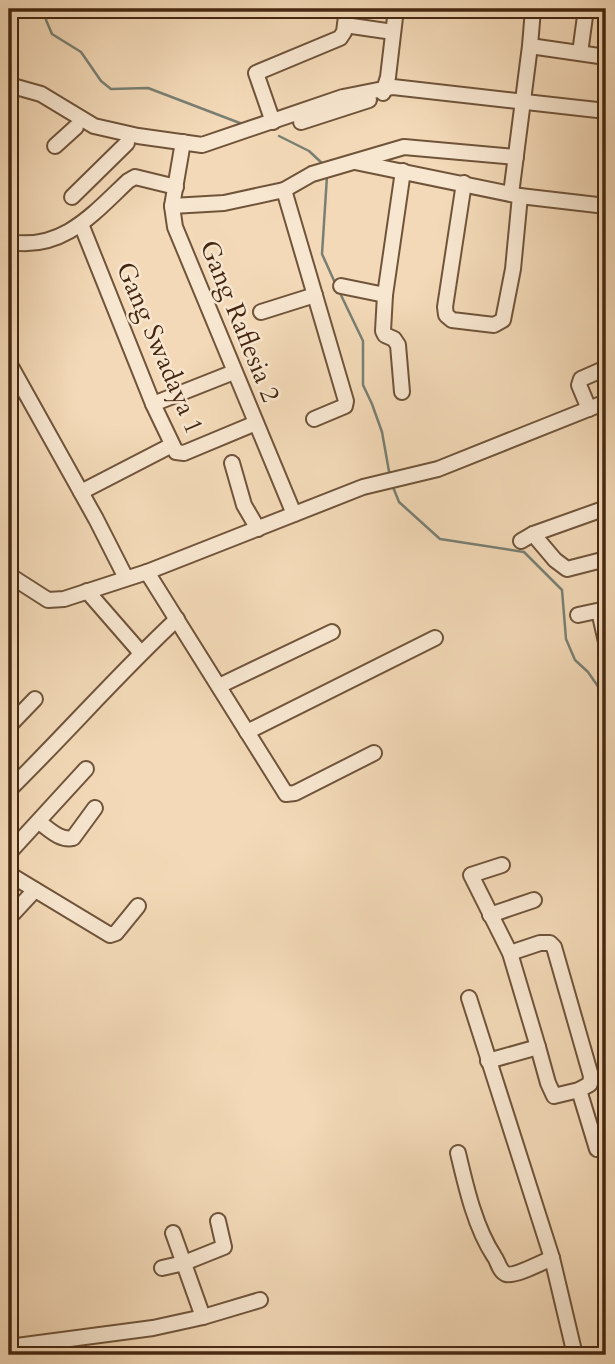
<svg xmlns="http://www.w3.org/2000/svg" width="615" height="1364" font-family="Cardo,serif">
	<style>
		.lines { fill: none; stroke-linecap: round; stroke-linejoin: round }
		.stream { stroke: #797f73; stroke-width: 2.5 }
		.minor-casing { stroke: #70543a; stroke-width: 18 }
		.minor { stroke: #f7e6d0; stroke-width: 14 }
		.labels { text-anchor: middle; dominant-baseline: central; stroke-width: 5; stroke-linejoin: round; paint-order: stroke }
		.street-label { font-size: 26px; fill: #452711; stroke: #f7e6d0 }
	</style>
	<rect width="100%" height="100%" fill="#f3d9b7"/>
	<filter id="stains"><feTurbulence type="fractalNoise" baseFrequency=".00286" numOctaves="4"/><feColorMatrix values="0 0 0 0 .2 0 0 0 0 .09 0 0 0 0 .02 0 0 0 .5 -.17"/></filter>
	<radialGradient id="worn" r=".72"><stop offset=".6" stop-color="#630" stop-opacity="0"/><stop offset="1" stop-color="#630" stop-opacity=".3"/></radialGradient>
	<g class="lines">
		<!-- stream -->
		<g class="stream">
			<path d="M47,9L46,20L52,34L81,52L101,81L111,89L148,88L245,125"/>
			<path d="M279,136L309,151L323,164"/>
			<path d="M327,176L322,254L336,285"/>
			<path d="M339,291L363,341V385L372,404L382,432L390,477"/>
			<path d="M393,487L399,502L440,539L524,552L562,590L566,639L575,660L588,672L606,698"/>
		</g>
		<defs>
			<g id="minor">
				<path d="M345,25L393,32"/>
				<path d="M530,46L606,57"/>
				<path d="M580,53L586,9"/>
				<path d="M9,85L41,94L94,126L138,136L202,145L343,97L393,87L606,111"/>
				<path d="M383,93L388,77L396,9"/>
				<path d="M273,122L256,73L340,38L344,32L347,9"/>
				<path d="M301,122L369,100"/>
				<path d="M183,142L172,206L175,227L294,514"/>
				<path d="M55,146L76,127"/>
				<path d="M355,162L520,196L606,206"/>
				<path d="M464,183L445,307L446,315L452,320L494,325L503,320L513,269L520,196"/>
				<path d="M284,190L346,401L345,406L314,419"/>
				<path d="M511,194L530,46L533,9"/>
				<path d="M72,197L127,143"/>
				<path d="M172,206L224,203L284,190L312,174L404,147L516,157"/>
				<path d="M81,224L153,404L176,452L184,453L256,423"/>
				<path d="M9,242C62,251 92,215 128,181L135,177L176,187"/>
				<path d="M341,286L385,295"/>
				<path d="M261,312L315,295"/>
				<path d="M9,363L96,519L126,578"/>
				<path d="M402,392L398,345L394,339L385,335L383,331L385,295L403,171"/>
				<path d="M153,404L234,372"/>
				<path d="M589,409L579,385L581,379L606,368"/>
				<path d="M232,463L244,505L258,529"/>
				<path d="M81,492L172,445"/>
				<path d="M533,534L555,560L567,569L606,559"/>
				<path d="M521,541L533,534L606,508"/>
				<path d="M147,572L286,794L295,793L374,753"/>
				<path d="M9,575L48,600L64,599L147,572L363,487L438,469L606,402"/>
				<path d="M87,591L141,653"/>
				<path d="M599,611L606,642"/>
				<path d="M578,615L606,609"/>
				<path d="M219,686L332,632"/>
				<path d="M9,726L35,699"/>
				<path d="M247,732L435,638"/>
				<path d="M9,790C66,734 118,674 177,619"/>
				<path d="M39,822C49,829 60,841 73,838L95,808"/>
				<path d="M9,853L86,769"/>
				<path d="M9,874L110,935L116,933L138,906"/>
				<path d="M490,915L534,900"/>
				<path d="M9,918L35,890"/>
				<path d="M510,953L540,943H550L554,947L591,1076L590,1084L579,1090L554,1096L548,1083L538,1047"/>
				<path d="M469,998L552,1258L575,1355"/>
				<path d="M488,1061L538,1047L510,953L471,875L502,865"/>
				<path d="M579,1090L597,1149"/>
				<path d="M458,1153C466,1187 475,1227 494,1256C498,1261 499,1271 506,1274C514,1277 543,1262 552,1258"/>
				<path d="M173,1233L203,1317"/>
				<path d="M162,1268L184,1263L224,1247L218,1221"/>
				<path d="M9,1347L153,1328L203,1317L260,1300"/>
			</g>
		</defs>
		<!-- minor casing -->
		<use href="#minor" class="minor-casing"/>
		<!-- minor -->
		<use href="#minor" class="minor"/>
	</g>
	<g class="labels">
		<!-- street labels -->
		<g class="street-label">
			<text transform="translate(240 321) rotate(68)">Gang Raflesia 2</text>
			<text transform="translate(160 348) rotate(67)">Gang Swadaya 1</text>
		</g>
	</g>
	<!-- margin -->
	<rect width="615" height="1364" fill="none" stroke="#f3d9b7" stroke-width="35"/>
	<rect x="10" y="10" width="594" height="1343" fill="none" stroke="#452711" stroke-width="3.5"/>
	<rect x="18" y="18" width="580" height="1329" fill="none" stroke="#452711" stroke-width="2"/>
	<rect width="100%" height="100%" filter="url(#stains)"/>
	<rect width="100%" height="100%" fill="url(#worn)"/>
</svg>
